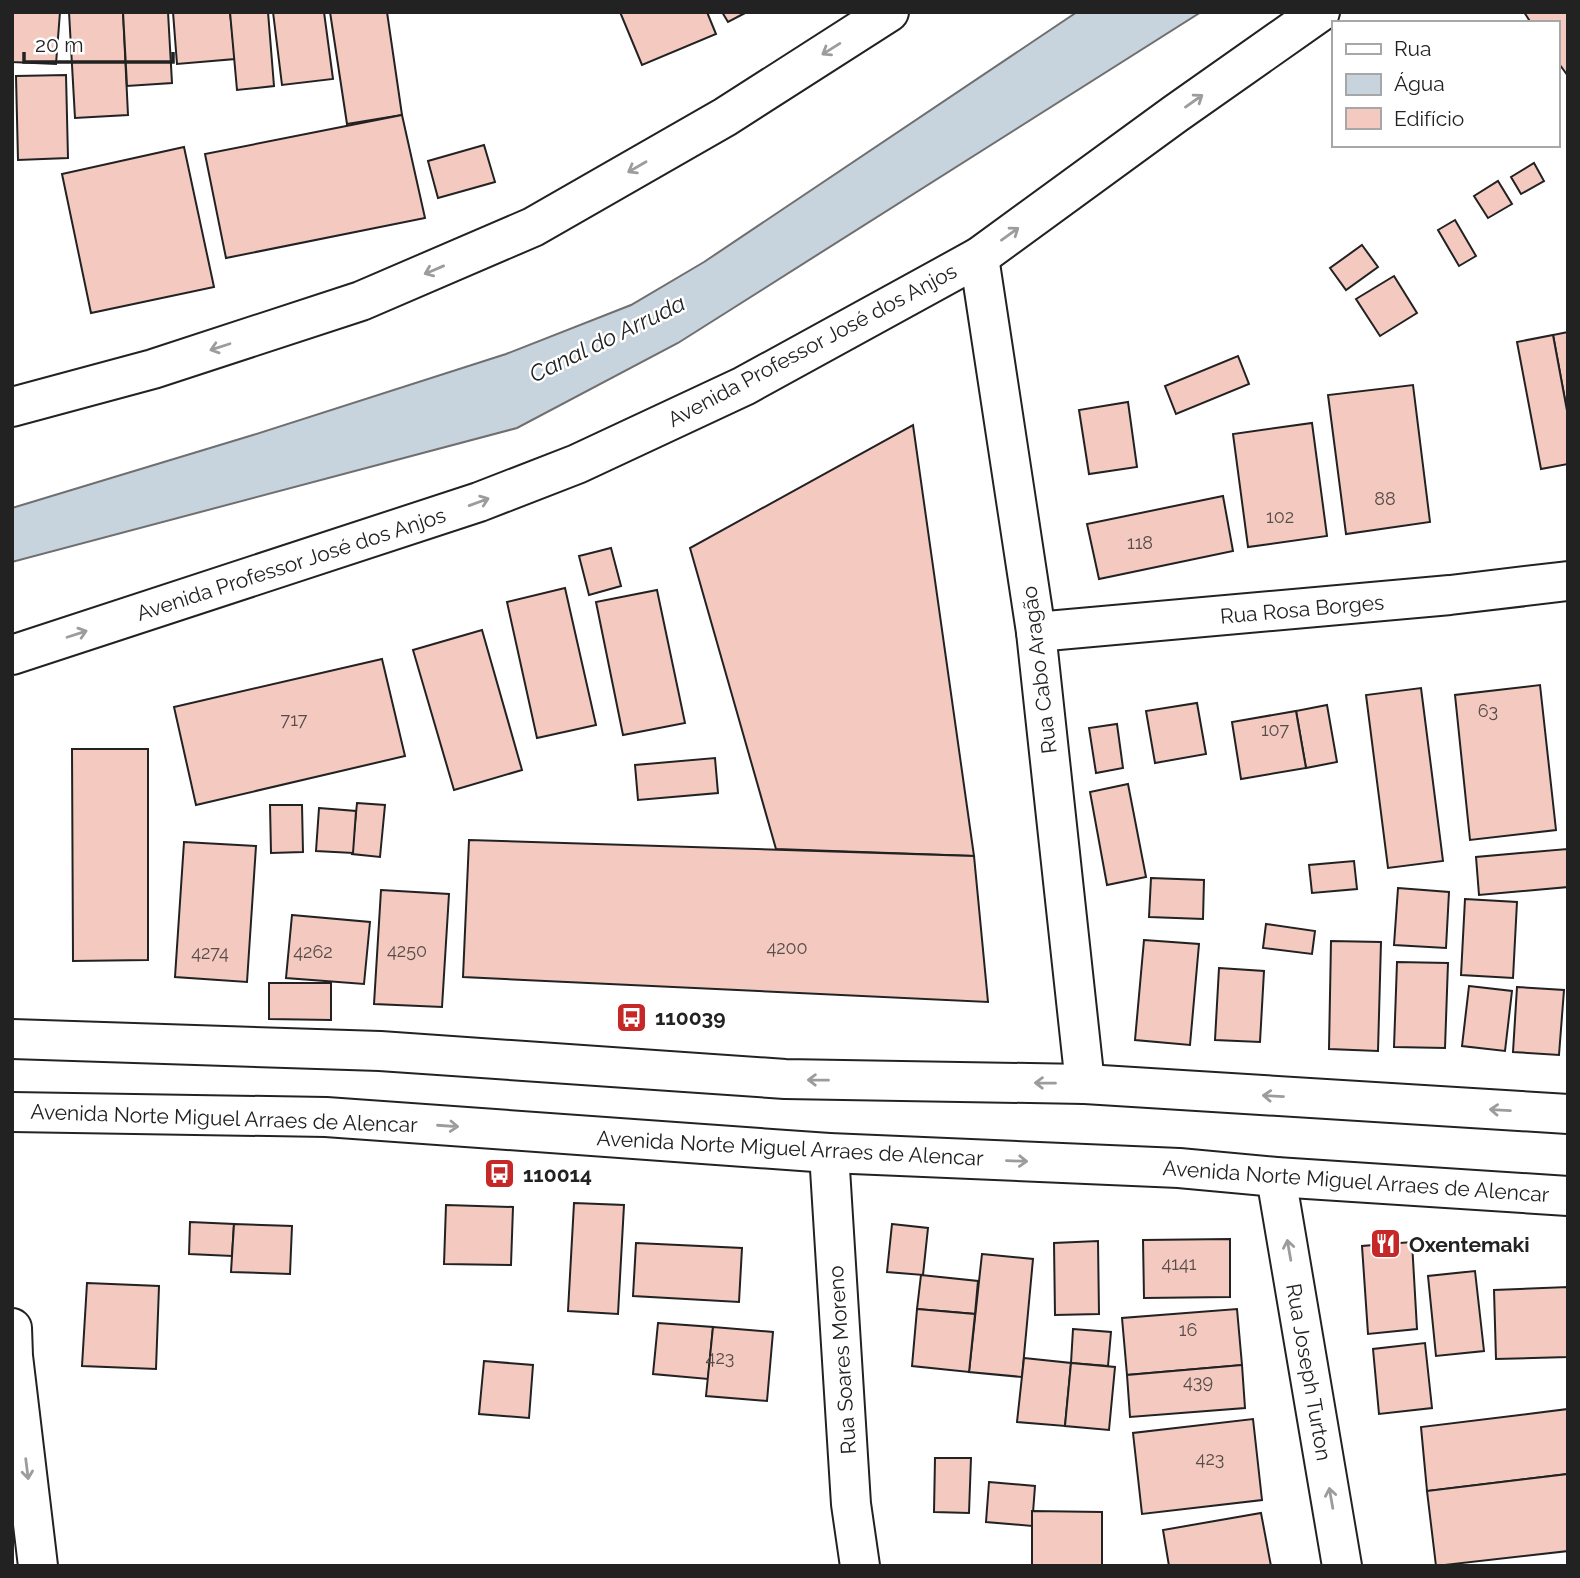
<svg xmlns="http://www.w3.org/2000/svg" width="1580" height="1578" font-family="Raleway,sans-serif">
	<style>
		.water { fill: #c7d3dd; stroke: #6f6f6f; stroke-width: 2 }
		.building { fill: #f3c9c0; stroke: #222; stroke-width: 2 }
		.lines { fill: none; stroke-linecap: round; stroke-linejoin: round }
		.street-casing { stroke: #222; stroke-width: 42 }
		.secondary-casing { stroke: #222; stroke-width: 42 }
		.primary-casing { stroke: #222; stroke-width: 42 }
		.street { stroke: #fff; stroke-width: 38 }
		.secondary { stroke: #fff; stroke-width: 38 }
		.primary { stroke: #fff; stroke-width: 38 }
		.oneway { stroke: #9c9c9c }
		.labels { text-anchor: middle; dominant-baseline: central; stroke-width: 5; stroke-linejoin: round; paint-order: stroke }
		.number-label { font-size: 18px; fill: #564c4a }
		.street-label { font-size: 21px; fill: #222; stroke: #fff }
		.poi-label { font-size: 21px; font-weight: bold; fill: #222; stroke: #fff; text-anchor: start }
		.water-label { font-size: 23px; font-style: italic; fill: #222; stroke: #fff }
	</style>
	<rect width="100%" height="100%" fill="#fff"/>
	<!-- water -->
	<path class="water" d="M1077,12H1201L678,343L517,428L12,562V508L253,435L506,354L631,305L704,262Z"/>
	<!-- building -->
	<g class="building">
		<path d="M13,12H60L56,64L12,62Z"/>
		<path d="M69,12H123L128,115L75,118Z"/>
		<path d="M123,12H168L172,83L127,86Z"/>
		<path d="M173,12H230L235,59L177,64Z"/>
		<path d="M230,12H268L274,86L237,90Z"/>
		<path d="M273,12H324L333,79L282,85Z"/>
		<path d="M330,12H387L402,115L347,124Z"/>
		<path d="M620,12H707L716,34L642,65Z"/>
		<path d="M722,12H747L728,22Z"/>
		<path d="M1524,12H1568V76L1557,61V23H1531Z"/>
		<path d="M66,75L68,158L18,160L16,76Z"/>
		<path d="M402,115L425,218L226,258L205,154Z"/>
		<path d="M484,145L495,182L438,198L428,161Z"/>
		<path d="M184,147L214,287L91,313L62,174Z"/>
		<path d="M1534,163L1544,181L1521,194L1511,177Z"/>
		<path d="M1498,181L1512,204L1488,218L1474,196Z"/>
		<path d="M1455,220L1476,256L1459,266L1438,230Z"/>
		<path d="M1362,245L1378,267L1346,290L1330,268Z"/>
		<path d="M1394,276L1417,313L1380,336L1356,299Z"/>
		<path d="M1568,332V416L1553,335Z"/>
		<path d="M1553,335L1568,416V464L1541,469L1517,342Z"/>
		<path d="M1238,356L1249,384L1176,414L1165,386Z"/>
		<path d="M1413,385L1430,522L1346,534L1328,395Z"/>
		<path d="M1128,402L1137,467L1089,474L1079,410Z"/>
		<path d="M1312,423L1327,536L1248,547L1233,434Z"/>
		<path d="M913,425L974,856L776,849L690,548Z"/>
		<path d="M1223,496L1233,551L1099,579L1087,524Z"/>
		<path d="M611,548L621,586L589,595L579,556Z"/>
		<path d="M565,588L596,725L537,738L507,602Z"/>
		<path d="M657,590L685,723L623,735L596,602Z"/>
		<path d="M482,630L522,770L454,790L413,650Z"/>
		<path d="M382,659L405,756L196,805L174,707Z"/>
		<path d="M1540,685L1556,830L1470,840L1455,695Z"/>
		<path d="M1421,688L1443,861L1388,868L1366,695Z"/>
		<path d="M1197,703L1206,754L1155,763L1146,711Z"/>
		<path d="M1327,705L1337,762L1306,768L1296,711Z"/>
		<path d="M1296,711L1306,768L1241,779L1232,722Z"/>
		<path d="M1117,724L1123,768L1096,773L1089,728Z"/>
		<path d="M72,749H148V960L73,961Z"/>
		<path d="M715,758L718,793L638,800L635,765Z"/>
		<path d="M1128,784L1146,877L1107,885L1090,792Z"/>
		<path d="M357,803L385,805L380,857L352,854Z"/>
		<path d="M270,805H302L303,852L271,853Z"/>
		<path d="M319,808L356,811L353,853L316,851Z"/>
		<path d="M469,840L974,856L988,1002L463,977Z"/>
		<path d="M184,842L256,846L247,982L175,977Z"/>
		<path d="M1567,849L1568,887L1479,895L1476,857Z"/>
		<path d="M1354,861L1357,889L1312,893L1309,865Z"/>
		<path d="M1151,878L1204,880L1203,919L1149,917Z"/>
		<path d="M1398,888L1449,892L1446,948L1394,945Z"/>
		<path d="M381,890L449,894L442,1007L374,1004Z"/>
		<path d="M1465,899L1517,902L1513,978L1461,975Z"/>
		<path d="M292,915L370,922L364,984L286,978Z"/>
		<path d="M1266,924L1315,931L1312,954L1263,948Z"/>
		<path d="M1144,940L1199,944L1190,1045L1135,1040Z"/>
		<path d="M1331,941L1381,942L1378,1051L1329,1049Z"/>
		<path d="M1397,962L1448,963L1445,1048L1394,1047Z"/>
		<path d="M1219,968L1264,971L1260,1042L1215,1040Z"/>
		<path d="M269,983H331V1020L269,1019Z"/>
		<path d="M1469,986L1512,991L1505,1051L1462,1046Z"/>
		<path d="M1517,987L1564,990L1559,1055L1513,1052Z"/>
		<path d="M574,1203L624,1205L618,1314L568,1311Z"/>
		<path d="M446,1205L513,1207L511,1265L444,1264Z"/>
		<path d="M190,1222L234,1224L232,1256L189,1254Z"/>
		<path d="M234,1224L292,1226L290,1274L231,1272Z"/>
		<path d="M892,1224L928,1228L923,1275L887,1272Z"/>
		<path d="M1230,1239V1297L1144,1298L1143,1240Z"/>
		<path d="M1098,1241L1099,1314L1055,1315L1054,1243Z"/>
		<path d="M1412,1242L1417,1329L1368,1334L1362,1246Z"/>
		<path d="M636,1243L742,1248L739,1302L633,1296Z"/>
		<path d="M982,1254L1033,1259L1022,1377L969,1372Z"/>
		<path d="M1475,1271L1484,1351L1436,1356L1428,1276Z"/>
		<path d="M921,1275L978,1281L975,1314L917,1309Z"/>
		<path d="M87,1283L159,1286L156,1369L82,1366Z"/>
		<path d="M1568,1287V1357L1496,1359L1494,1290Z"/>
		<path d="M917,1309L975,1314L969,1372L912,1366Z"/>
		<path d="M1237,1309L1242,1365L1127,1375L1122,1318Z"/>
		<path d="M658,1323L713,1327L708,1379L653,1374Z"/>
		<path d="M713,1327L773,1332L767,1401L706,1396Z"/>
		<path d="M1073,1329L1111,1332L1108,1366L1071,1363Z"/>
		<path d="M1425,1343L1432,1408L1379,1414L1373,1349Z"/>
		<path d="M1024,1358L1071,1363L1065,1426L1017,1422Z"/>
		<path d="M484,1361L533,1365L529,1418L479,1414Z"/>
		<path d="M1071,1363L1115,1367L1109,1430L1065,1426Z"/>
		<path d="M1242,1365L1245,1408L1130,1417L1127,1375Z"/>
		<path d="M1568,1409V1474L1427,1491L1421,1427Z"/>
		<path d="M1253,1419L1262,1500L1142,1514L1133,1433Z"/>
		<path d="M935,1458H971L969,1513L934,1512Z"/>
		<path d="M1568,1474V1551L1436,1566L1427,1491Z"/>
		<path d="M989,1482L1035,1486L1032,1526L986,1522Z"/>
		<path d="M1032,1511L1102,1512V1566H1032Z"/>
		<path d="M1261,1513L1271,1566H1169L1163,1530Z"/>
	</g>
	<g class="lines">
		<defs>
			<g id="street">
				<path d="M979,257L1036,632L1085,1084"/>
				<path d="M1036,632L1450,595L1568,581"/>
				<path d="M829,1153L851,1504L860,1566"/>
			</g>
			<g id="secondary">
				<path d="M1276,1177L1342,1566"/>
				<path d="M12,1328L13,1356L38,1566"/>
			</g>
			<g id="primary">
				<path d="M12,407L153,369L361,301L533,227L725,117L889,12"/>
				<path d="M12,655L479,502L577,464L744,386L979,257L1175,114L1320,12"/>
				<path d="M12,1039L380,1051L785,1079L1085,1084L1568,1114"/>
				<path d="M12,1112L326,1117L829,1153L1179,1168L1276,1177L1568,1196"/>
			</g>
		</defs>
		<!-- street casing -->
		<use href="#street" class="street-casing"/>
		<!-- secondary casing -->
		<use href="#secondary" class="secondary-casing"/>
		<!-- primary casing -->
		<use href="#primary" class="primary-casing"/>
		<!-- street -->
		<use href="#street" class="street"/>
		<!-- secondary -->
		<use href="#secondary" class="secondary"/>
		<!-- primary -->
		<use href="#primary" class="primary"/>
	</g>
	<!-- one-way arrows -->
	<defs><path id="oneway-shaft" d="M-6 0H5M1.5-3L5.5 0L1.5 3" fill="none" stroke-width="1.6" stroke-linecap="round" stroke-linejoin="round" transform="scale(1.75)"/></defs>
	<g class="oneway">
		<use href="#oneway-shaft" transform="translate(831 49) rotate(148)"/>
		<use href="#oneway-shaft" transform="translate(1194 101) rotate(-35)"/>
		<use href="#oneway-shaft" transform="translate(637 167) rotate(150)"/>
		<use href="#oneway-shaft" transform="translate(1010 234) rotate(-36)"/>
		<use href="#oneway-shaft" transform="translate(434 270) rotate(157)"/>
		<use href="#oneway-shaft" transform="translate(220 347) rotate(162)"/>
		<use href="#oneway-shaft" transform="translate(479 502) rotate(-20)"/>
		<use href="#oneway-shaft" transform="translate(77 634) rotate(-18)"/>
		<use href="#oneway-shaft" transform="translate(818 1080) rotate(-179)"/>
		<use href="#oneway-shaft" transform="translate(1045 1083) rotate(-179)"/>
		<use href="#oneway-shaft" transform="translate(1273 1096) rotate(-177)"/>
		<use href="#oneway-shaft" transform="translate(1500 1110) rotate(-177)"/>
		<use href="#oneway-shaft" transform="translate(448 1126) rotate(4)"/>
		<use href="#oneway-shaft" transform="translate(1017 1161) rotate(2)"/>
		<use href="#oneway-shaft" transform="translate(1289 1250) rotate(-100)"/>
		<use href="#oneway-shaft" transform="translate(27 1469) rotate(83)"/>
		<use href="#oneway-shaft" transform="translate(1331 1498) rotate(-100)"/>
	</g>
	<!-- icons -->
	<defs>
		<symbol id="bus-square" viewBox="-11 -11 22 22"><rect x="-9" y="-9" width="18" height="18" rx="4" fill="#c62828" stroke="#fff"/><path d="M-5-6H5V4H4V6H2V4H-2V6H-4V4H-5ZM-3.5-4V0h7V-4ZM-3.5 1.2v1.5H-2V1.2ZM2 1.2v1.5H3.5V1.2Z" fill="#fff"/></symbol>
		<symbol id="restaurant-square" viewBox="-11 -11 22 22"><rect x="-9" y="-9" width="18" height="18" rx="4" fill="#c62828" stroke="#fff"/><path d="M-5-6h1v4h1v-4h1v4h1v-4h1v5L-1.5 .5V6h-2V.5L-5-1ZM5-6V6H3V1.5H1.5Q1.5-4 5-6Z" fill="#fff"/></symbol>
	</defs>
	<g fill-rule="evenodd">
		<use href="#bus-square" x="614" y="1000" width="35" height="35"/>
		<use href="#bus-square" x="482" y="1156" width="35" height="35"/>
		<use href="#restaurant-square" x="1368" y="1226" width="35" height="35"/>
	</g>
	<g class="labels">
		<!-- number labels -->
		<g class="number-label">
			<text x="1385" y="498">88</text>
			<text x="1280" y="516">102</text>
			<text x="1140" y="542">118</text>
			<text x="1488" y="710">63</text>
			<text x="294" y="719">717</text>
			<text x="1275" y="729">107</text>
			<text x="787" y="947">4200</text>
			<text x="407" y="950">4250</text>
			<text x="313" y="951">4262</text>
			<text x="210" y="952">4274</text>
			<text x="1179" y="1263">4141</text>
			<text x="1188" y="1329">16</text>
			<text x="720" y="1357">423</text>
			<text x="1198" y="1381">439</text>
			<text x="1210" y="1458">423</text>
		</g>
		<!-- street labels -->
		<g class="street-label">
			<text transform="translate(812 345) rotate(-28)">Avenida Professor José dos Anjos</text>
			<text transform="translate(291 564) rotate(-18)">Avenida Professor José dos Anjos</text>
			<text transform="translate(1302 609) rotate(-5)">Rua Rosa Borges</text>
			<text transform="translate(1039 670) rotate(-97)">Rua Cabo Aragão</text>
			<text transform="translate(224 1118) rotate(2)">Avenida Norte Miguel Arraes de Alencar</text>
			<text transform="translate(790 1148) rotate(3)">Avenida Norte Miguel Arraes de Alencar</text>
			<text transform="translate(1356 1181) rotate(4)">Avenida Norte Miguel Arraes de Alencar</text>
			<text transform="translate(842 1360) rotate(-94)">Rua Soares Moreno</text>
			<text transform="translate(1309 1372) rotate(80)">Rua Joseph Turton</text>
		</g>
		<!-- poi labels -->
		<g class="poi-label">
			<text x="655" y="1017">110039</text>
			<text x="523" y="1174">110014</text>
			<text x="1409" y="1244">Oxentemaki</text>
		</g>
		<!-- water labels -->
		<g class="water-label">
			<text transform="translate(607 338) rotate(-26)">Canal do Arruda</text>
		</g>
	</g>
	<!-- border -->
	<rect width="1580" height="1578" fill="none" stroke="#222222" stroke-width="28"/>
	<!-- legend -->
	<rect x="1332" y="21" width="228" height="126" fill="#ffffff" stroke="#a7a7a7" stroke-width="2"/>
	<rect x="1346" y="44" width="35" height="10" fill="#ffffff" stroke="#a7a7a7" stroke-width="2"/>
	<text x="1394" y="56" font-size="21" fill="#222222">Rua</text>
	<rect x="1346" y="74" width="35" height="21" fill="#c7d3dd" stroke="#a7a7a7" stroke-width="2"/>
	<text x="1394" y="91" font-size="21" fill="#222222">Água</text>
	<rect x="1346" y="108" width="35" height="21" fill="#f3c9c0" stroke="#a7a7a7" stroke-width="2"/>
	<text x="1394" y="126" font-size="21" fill="#222222">Edifício</text>
	<!-- scale -->
	<path d="M24 52v10h149v-10" fill="none" stroke="#222222" stroke-width="3.5"/>
	<text x="35" y="52" font-size="21" fill="#222222" stroke="#ffffff" stroke-width="5" paint-order="stroke">20 m</text>
</svg>
